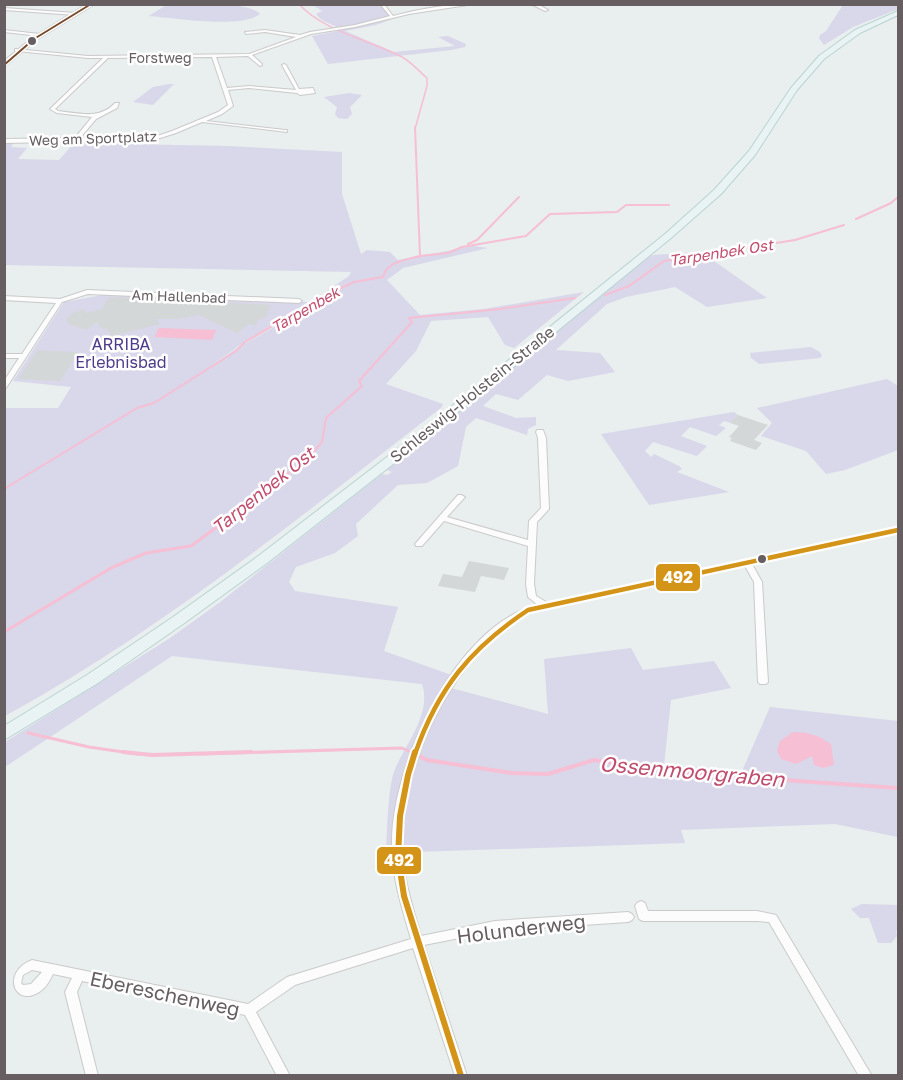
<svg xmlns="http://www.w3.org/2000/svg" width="903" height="1080" font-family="'Golos Text',sans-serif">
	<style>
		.green { fill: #d9d7ea }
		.water { fill: #f6bfd3 }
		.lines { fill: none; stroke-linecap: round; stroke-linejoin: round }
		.stream-far3 { stroke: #f6bfd3; stroke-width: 1.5 }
		.stream-far2 { stroke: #f6bfd3; stroke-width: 2 }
		.stream-far1 { stroke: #f6bfd3; stroke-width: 3 }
		.stream { stroke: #f6bfd3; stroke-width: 4 }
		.building { fill: #d4d7d7 }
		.street-casing { stroke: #cacaca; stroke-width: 2 }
		.secondary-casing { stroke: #cbcbcc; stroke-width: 2 }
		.primary-casing { stroke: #b8d4d2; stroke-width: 2 }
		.street { fill: #fcfcfc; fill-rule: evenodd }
		.secondary { fill: #fcfcfc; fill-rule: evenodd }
		.primary { fill: #e9f3f3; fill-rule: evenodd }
		.bus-1-far1-casing { stroke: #fff; stroke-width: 9 }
		.bus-1-casing { stroke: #fff; stroke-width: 10 }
		.bus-2-casing { stroke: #fff; stroke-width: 4.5 }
		.bus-1-far1 { stroke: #d39418; stroke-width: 4.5 }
		.bus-1 { stroke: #d39418; stroke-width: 6 }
		.bus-2 { stroke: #7a4b2a; stroke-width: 2 }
		.bus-dot { fill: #665e60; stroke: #fff; stroke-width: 2 }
		.labels { text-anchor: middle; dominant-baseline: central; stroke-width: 5; stroke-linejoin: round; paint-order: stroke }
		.far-street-label { font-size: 14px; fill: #665e60; stroke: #fff }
		.far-water-label { font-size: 15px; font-style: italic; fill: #c04d6e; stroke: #fff }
		.park-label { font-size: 16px; fill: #4e3b89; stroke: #fff }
		.street-label { font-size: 16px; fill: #665e60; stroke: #fff }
		.water-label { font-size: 18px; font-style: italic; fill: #c04d6e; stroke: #fff }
		.near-street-label { font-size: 20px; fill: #665e60; stroke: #fff }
		.near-water-label { font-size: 21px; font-style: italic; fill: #c04d6e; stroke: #fff }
		.line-badge { stroke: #fff; stroke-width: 2 }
		.badge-label { font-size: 16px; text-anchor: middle; font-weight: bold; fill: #fff }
	</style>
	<rect width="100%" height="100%" fill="#e9eeee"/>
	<!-- green -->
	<g class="green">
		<path d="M166,5C187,4 246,0 260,14C240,29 175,18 149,16Z"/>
		<path d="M313,5H385L395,18L376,25L345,31L394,52L455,46L438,37L448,36L466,44L465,47L451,50L328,64L312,36L343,30L322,20L316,14L322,11Z"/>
		<path d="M843,5H898V9L853,27L824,45L819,38L820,35L826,31Z"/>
		<path d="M170,84H174L153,105L133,102L153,87Z"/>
		<path d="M349,93L362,95L350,107L352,114L347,119L338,118L335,114L337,107L324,97Z"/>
		<path d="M5,142H14L11,147L27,148L18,159L59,160L74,143L227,146L342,152V194L361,254L367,250L390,252L398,260L474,246L488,248L403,268L387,280L420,315L484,309L584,292L514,348L505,345L488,317L431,321L416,351L386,384L443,404L442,407C301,516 162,630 5,716V408H58L71,387L13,381L64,302L108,294L308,302L246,341L206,369L239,347L330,295L325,292L349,276L351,272L5,265Z"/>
		<path d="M701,252L767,298L707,307L675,287L626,297L607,304L556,350L600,353L615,372L568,381L547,375L518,400L496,394L483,406L516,418L536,417V425L528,429L527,435L476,418L466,427L458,466L427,483L398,485L356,524L358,536L335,553L296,567L289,582L295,591L398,607L384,651L457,677L451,688L548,714L544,659L631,648L643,670L714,661L731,688L671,700L664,765L742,771L770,707L898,721V837L835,824L681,830L685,843L386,853C387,833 388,785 395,769C406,743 432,713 422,684L172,656L5,767V742L170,638L219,603L382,474L387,475L392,472L387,470L645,260L653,255Z"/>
		<path d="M811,347L820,352L822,356L820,358L759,364L751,358L750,353Z"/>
		<path d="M887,379L898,386V450L845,470L826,474L806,451L761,436L772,423L757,408Z"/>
		<path d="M734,412L738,415L731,423L724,421L719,425L726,428L716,436L690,427L681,436L707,446L697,456L653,442L645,451L651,457L654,454L679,466L682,469L677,472L729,492L649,505L601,434Z"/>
		<path d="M862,904L898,905V931H896L897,936L891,943H878L869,918H860L851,909Z"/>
	</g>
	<!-- water -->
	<g class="water">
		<path d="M159,328L216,330L212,340L154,337Z"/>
		<path d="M793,732C809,732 818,735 831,744L834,765L823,768L814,765L812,756L796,764L781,759L777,750L780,741Z"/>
	</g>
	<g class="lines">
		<!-- stream-far3 -->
		<path class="stream-far3" d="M299,4C323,31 370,40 402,57C411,62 419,71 427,78V86L415,129"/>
		<!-- stream-far2 -->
		<g class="stream-far2">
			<path d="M856,219L891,203L898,197"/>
			<path d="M468,244L477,240L519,197"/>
			<path d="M462,247L526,236L550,214L617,212L626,205H669"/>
			<path d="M420,256L448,253L462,247"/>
			<path d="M605,295L629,286L664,261L795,240L844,225"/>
			<path d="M4,489L137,408L154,403L236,351L245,342L320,298L354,282L383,277C387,261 406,260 420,256L415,127"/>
			<path d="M260,495L308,458L322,442L326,418L362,386L359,381L412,322L409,318L500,309L575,298"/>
		</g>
		<!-- stream-far1 -->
		<g class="stream-far1">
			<path d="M4,632L111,568L146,553L191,546L262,494"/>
			<path d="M28,733L89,747L137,754"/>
			<path d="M199,754L402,748L411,752"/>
		</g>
		<!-- stream -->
		<g class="stream">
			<path d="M123,752L152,755L252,752"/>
			<path d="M417,755L427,760L511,773L548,774L594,760L685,773L898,788"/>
		</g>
	</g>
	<!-- building -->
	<g class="building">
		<path d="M109,297L177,300L271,305L266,317L257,321L256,326L249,324L237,333L199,315L178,319H156L160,324L112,336L106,328L102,329L97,322L86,330L69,324L66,319L72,313L84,309L86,313L102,309Z"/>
		<path d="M38,350L47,351L78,352L60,381L18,379Z"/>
		<path d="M738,415L768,425L754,440L762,443L756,450L730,441L732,438L729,437L739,426L730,423Z"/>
		<path d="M469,561L509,568L504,580L481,576L475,592L438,586L443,574L462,577Z"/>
	</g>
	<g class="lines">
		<defs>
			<g id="street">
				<path d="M380,4H384L393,16C419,9 447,4 474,4L409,14L355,27L311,34L252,55L262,64V65L260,66L248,56L216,57L227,88L249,86L296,90L282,65L284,64L286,65L299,89L313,88L315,93L300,95L297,93L249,88L228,90L233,106L222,114L206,121L285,130H287V132L202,122L176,133L154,140L4,143V139L75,138L92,117L57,113L50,109L103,58H88L17,51H15V49L88,56L249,54L296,37L265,32L246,34L245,32L265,30L300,35L310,32L355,25L390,16ZM212,57L228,105L218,112L172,131L154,137L80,138L96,119L117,108L119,103H115C100,120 78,113 58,111L55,109L108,58Z"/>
				<path d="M531,4H537L548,10L545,11Z"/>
				<path d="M4,8L76,13L78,14L76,15L4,10Z"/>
				<path d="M4,30L40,34L42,35L40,36L4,32Z"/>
				<path d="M87,290L299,299L302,301L299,303L88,294L62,302L6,388L4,389V381L19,358H4V354H22L56,303L4,300V296L60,299Z"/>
				<path d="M537,430H543L546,438L549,509L537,522L534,584L536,596L548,603L898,528V532L752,564L762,582L768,682L766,684H760L758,682L754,582L745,566L531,612C455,651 403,759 402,842C402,875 412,905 421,936L495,921L628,912L632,914L634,917L632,920L628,922L495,931L424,945L467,1076H455L413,948L295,985L256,1012L290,1076H277L245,1015L82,981L77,992L98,1076H86L65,992L72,978L53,974C50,980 47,986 42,990C15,1011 0,972 32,960L248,1004L287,977L411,939C402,908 392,878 392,845C390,768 456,623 538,605L528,597L526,584L528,546L444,521L422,546H416L415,544L458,495H461L465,497L447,517L528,540L529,521L541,508L538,438L536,432ZM32,970L42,972L31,984L23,985L21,983L23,975Z"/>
				<path d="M641,901L645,903L648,911H757L776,915L872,1076H859L769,922L757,921H643L639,919L635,906L637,903Z"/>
			</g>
			<path id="secondary" d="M87,4H95L36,40L4,67V61L32,38Z"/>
			<path id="primary" d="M898,11V15L860,33L824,59L797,90L755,155L721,194L671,238L430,435L267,563L183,624L98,683L4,740V726L87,675L173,617L257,557L422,430L665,234L714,190L749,151L791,88L819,56L855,30Z"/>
		</defs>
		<!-- street casing -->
		<use href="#street" class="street-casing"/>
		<!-- secondary casing -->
		<use href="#secondary" class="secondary-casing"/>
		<!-- primary casing -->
		<use href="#primary" class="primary-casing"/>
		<!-- street -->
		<use href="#street" class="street"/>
		<!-- secondary -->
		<use href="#secondary" class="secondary"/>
		<!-- primary -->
		<use href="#primary" class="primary"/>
		<defs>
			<path id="bus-1-far1" d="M415,754C438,688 471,648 528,610L898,530"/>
			<path id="bus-1" d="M415,752L408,775L400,816L398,857L404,896L461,1076"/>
			<path id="bus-2" d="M4,65L34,39L91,4"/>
		</defs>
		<!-- bus-1-far1 casing -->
		<use href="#bus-1-far1" class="bus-1-far1-casing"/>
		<!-- bus-1 casing -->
		<use href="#bus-1" class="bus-1-casing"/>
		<!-- bus-2 casing -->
		<use href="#bus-2" class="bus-2-casing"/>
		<!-- bus-1-far1 -->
		<use href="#bus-1-far1" class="bus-1-far1"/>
		<!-- bus-1 -->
		<use href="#bus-1" class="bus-1"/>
		<!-- bus-2 -->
		<use href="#bus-2" class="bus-2"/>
	</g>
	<!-- markers -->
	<g class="bus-dot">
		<circle cx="32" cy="41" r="5"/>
		<circle cx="762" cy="559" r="5"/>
	</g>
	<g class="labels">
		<!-- far-street labels -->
		<g class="far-street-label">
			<text x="160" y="57">Forstweg</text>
			<text transform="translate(93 138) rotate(-2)">Weg am Sportplatz</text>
			<text transform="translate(179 296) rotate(2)">Am Hallenbad</text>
		</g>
		<!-- far-water labels -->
		<g class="far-water-label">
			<text transform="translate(721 252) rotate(-9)">Tarpenbek Ost</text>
			<text transform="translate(305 309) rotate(-30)">Tarpenbek</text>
		</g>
		<!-- park labels -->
		<g class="park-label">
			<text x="121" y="344">ARRIBA<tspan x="121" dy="18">Erlebnisbad</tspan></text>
		</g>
		<!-- street labels -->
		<g class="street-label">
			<text transform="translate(472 394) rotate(-39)">Schleswig-Holstein-Straße</text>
		</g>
		<!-- water labels -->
		<g class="water-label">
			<text transform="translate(263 490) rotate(-39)">Tarpenbek Ost</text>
		</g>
		<!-- near-street labels -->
		<g class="near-street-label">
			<text transform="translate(521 928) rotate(-7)">Holunderweg</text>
			<text transform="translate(165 993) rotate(12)">Ebereschenweg</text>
		</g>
		<!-- near-water labels -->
		<g class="near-water-label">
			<text transform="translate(692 771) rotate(5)">Ossenmoorgraben</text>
		</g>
	</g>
	<g class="line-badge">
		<rect x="655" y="563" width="46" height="29" rx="6" fill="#d39418"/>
		<rect x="376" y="846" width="46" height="29" rx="6" fill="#d39418"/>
	</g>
	<g class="badge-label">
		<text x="678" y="583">492</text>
		<text x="399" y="866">492</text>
	</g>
	<!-- border -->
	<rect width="903" height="1080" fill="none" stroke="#665e60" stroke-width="12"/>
</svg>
